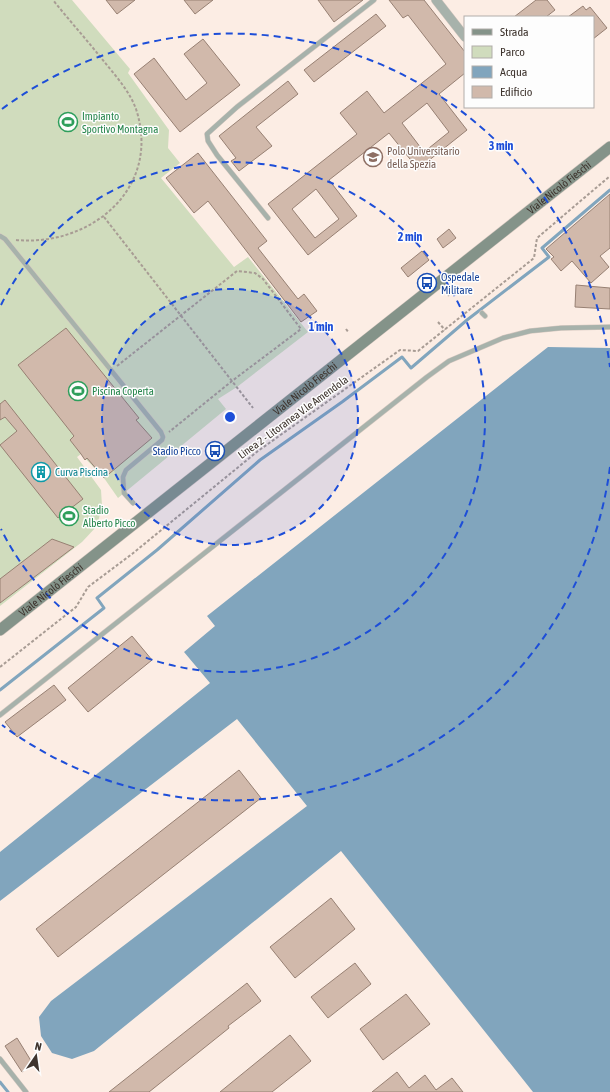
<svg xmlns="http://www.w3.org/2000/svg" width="610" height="1092" font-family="'Asap Condensed',sans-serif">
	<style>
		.green { fill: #d0dcbd }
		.water { fill: #81a5bd }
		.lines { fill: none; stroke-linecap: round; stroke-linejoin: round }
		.stream { stroke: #81a5bd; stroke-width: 3 }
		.building { fill: #d1b9ab; stroke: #978073; fill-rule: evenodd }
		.service-casing { stroke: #d6c8c0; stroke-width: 5.5 }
		.minor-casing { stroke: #d6c8c0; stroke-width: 10 }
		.secondary-casing { stroke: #d6c8c0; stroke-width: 12 }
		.path { stroke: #a89c94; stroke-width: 2; stroke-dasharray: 3 2; stroke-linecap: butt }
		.service { stroke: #a7b2ab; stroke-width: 4.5 }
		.minor { stroke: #a7b2ab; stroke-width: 9 }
		.secondary { stroke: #849389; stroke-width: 11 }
		.ring { fill: none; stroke: #1d4ed8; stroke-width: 2; stroke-dasharray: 7 5 }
		.labels { text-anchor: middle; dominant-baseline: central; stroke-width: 3; stroke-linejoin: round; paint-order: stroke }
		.leisure-label { font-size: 11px; fill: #27864d; stroke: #fdfdfd; text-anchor: start }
		.education-label { font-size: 11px; fill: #785e54; stroke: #fdfdfd; text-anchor: start }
		.street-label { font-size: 11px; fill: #3e342e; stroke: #fdfdfd }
		.transit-label { font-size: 11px; fill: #164399; stroke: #fdfdfd; text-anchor: start }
		.culture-label { font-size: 11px; fill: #0d838f; stroke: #fdfdfd; text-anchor: start }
		.centre { fill: #1d4ed8; stroke: #fdfdfd; stroke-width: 2 }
		.ring-label { font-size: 12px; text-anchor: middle; font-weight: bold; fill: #1d4ed8; stroke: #fdfdfd; stroke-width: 3; stroke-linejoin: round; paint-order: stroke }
	</style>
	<rect width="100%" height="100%" fill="#fcede4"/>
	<!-- green -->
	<path class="green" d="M0,0H72L130,69L128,73L169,130L168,148L180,163L161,178L234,267L248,257L308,332L237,387L218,399L226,409L118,498L104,478L81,454L77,457L101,490L102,506L97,526L82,542L0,606Z"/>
	<!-- water -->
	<path class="water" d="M548,347L610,348V1092H533L341,851L94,1051L72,1059L52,1053L41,1036L39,1017L51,1001L307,806L237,719L0,901V852L210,683L184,652L215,626L207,616Z"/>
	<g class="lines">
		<!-- stream -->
		<g class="stream">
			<path d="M0,690L104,608L97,598L157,550L260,460L342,402L402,357L411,368L467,320L549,257L542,248L610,190"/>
			<path d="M0,1082L8,1092"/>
		</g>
	</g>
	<!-- building -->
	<g class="building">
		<path d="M106,0H135L117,14Z"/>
		<path d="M184,0H213L195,14Z"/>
		<path d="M318,0H363L334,22Z"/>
		<path d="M389,0H424L465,52V73L439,94L467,130L418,169L389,133L329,180L357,216L308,255L268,204L357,134L340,113L367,91L384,113L446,64L408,15L403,18ZM427,103L449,132L424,152L402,123ZM316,189L339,219L315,238L292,209Z"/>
		<path d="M536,0H547L555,10L546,17H514Z"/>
		<path d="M583,6L586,10L590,7L607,28L593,39V17H568Z"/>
		<path d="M376,14L386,26L314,82L304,70Z"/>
		<path d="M203,39L240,85L180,132L134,74L154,58L186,100L207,83L184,54Z"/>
		<path d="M288,81L298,94L256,127L272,146L239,171L231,161L236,158L219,136Z"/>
		<path d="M198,153L267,241L258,248L298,299L304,294L317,311L301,322L208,201L194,213L166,178Z"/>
		<path d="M610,194V248L600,256L609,267L591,283L572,261L561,271L551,259L554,257L546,249Z"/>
		<path d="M449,229L456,238L443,248L437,239Z"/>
		<path d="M422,251L429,260L408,277L401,268Z"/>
		<path d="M576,285L610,288V309L575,307Z"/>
		<path d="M66,328L139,418L136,420L152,438L104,478L87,458L85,460L81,454L70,440L74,436L18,365Z"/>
		<path d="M5,400L83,499L58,518L0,445L17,431L5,417L0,420V404Z"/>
		<path d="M52,539L74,547L0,603V579Z"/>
		<path d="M132,636L152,660L88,712L68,688Z"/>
		<path d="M54,685L66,700L17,737L5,722Z"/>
		<path d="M239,770L261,798L58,957L36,929Z"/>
		<path d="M331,898L355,929L295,978L270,947Z"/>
		<path d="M355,963L371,984L328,1018L311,997Z"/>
		<path d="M247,983L261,1001L228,1026L229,1028L149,1092H109Z"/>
		<path d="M406,994L430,1024L383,1060L360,1029Z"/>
		<path d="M290,1035L311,1061L272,1092H220Z"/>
		<path d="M17,1038L33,1064L22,1072L5,1046Z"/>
		<path d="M397,1072L409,1088L425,1075L436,1090L452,1078L463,1092H372Z"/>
	</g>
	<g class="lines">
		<defs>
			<g id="service">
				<path d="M268,218L217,155L208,141L207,134L237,107L374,0"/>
				<path d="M0,236L5,239L161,432L163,437L162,440L126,470L123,477L124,493L133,503"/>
				<path d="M482,313L485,316"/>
				<path d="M0,715L427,377L449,361L503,338L530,331L561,328L610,327"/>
				<path d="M0,1059L26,1092"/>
			</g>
			<path id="minor" d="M436,0L465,37"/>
			<g id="secondary">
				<path id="s1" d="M0,630L610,147"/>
			</g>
		</defs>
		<!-- service casing -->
		<use href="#service" class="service-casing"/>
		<!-- minor casing -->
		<use href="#minor" class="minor-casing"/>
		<!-- secondary casing -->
		<use href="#secondary" class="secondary-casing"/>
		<!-- path -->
		<g class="path">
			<path d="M104,217L253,408"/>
			<path d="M16,240C91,247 162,188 136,109C129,90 114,74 102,59C86,39 69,20 53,0"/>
			<path d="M445,291L449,296"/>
			<path d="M438,322L445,330"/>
			<path d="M346,329L349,333"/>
			<path d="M117,366L237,271L255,273L263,279L301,329L232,381L169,432"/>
			<path d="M0,667L76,607L88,587L132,554L258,451L400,350L418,351L534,258L537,238L610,176"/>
		</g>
		<!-- service -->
		<use href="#service" class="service"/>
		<!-- minor -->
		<use href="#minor" class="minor"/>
		<!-- secondary -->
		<use href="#secondary" class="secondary"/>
	</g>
	<!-- distance rings -->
	<circle cx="230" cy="417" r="128" fill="#1d4ed8" fill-opacity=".12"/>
	<g class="ring">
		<circle cx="230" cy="417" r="128"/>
		<path d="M1 305A255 255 0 1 1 1 529"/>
		<path d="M610 467A383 383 0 0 1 2 725M2 109A383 383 0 0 1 610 367"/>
	</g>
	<!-- icons -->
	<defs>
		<symbol id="stadium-ring" viewBox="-11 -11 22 22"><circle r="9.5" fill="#fdfdfd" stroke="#2e9e5b" stroke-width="1.5"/><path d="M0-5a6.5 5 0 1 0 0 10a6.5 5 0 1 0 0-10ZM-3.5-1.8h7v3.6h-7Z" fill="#2e9e5b"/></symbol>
		<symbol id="university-ring" viewBox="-11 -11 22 22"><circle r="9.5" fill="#fdfdfd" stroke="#8d6e63" stroke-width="1.5"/><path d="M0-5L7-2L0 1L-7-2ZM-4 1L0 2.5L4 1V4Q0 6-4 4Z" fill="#8d6e63"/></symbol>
		<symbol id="bus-ring" viewBox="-11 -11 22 22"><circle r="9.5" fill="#fdfdfd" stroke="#1a4fb4" stroke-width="1.5"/><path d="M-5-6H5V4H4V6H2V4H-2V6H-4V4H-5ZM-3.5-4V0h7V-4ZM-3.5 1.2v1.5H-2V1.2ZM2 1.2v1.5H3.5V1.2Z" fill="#1a4fb4"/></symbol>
		<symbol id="building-ring" viewBox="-11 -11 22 22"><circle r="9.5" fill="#fdfdfd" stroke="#0f9aa8" stroke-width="1.5"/><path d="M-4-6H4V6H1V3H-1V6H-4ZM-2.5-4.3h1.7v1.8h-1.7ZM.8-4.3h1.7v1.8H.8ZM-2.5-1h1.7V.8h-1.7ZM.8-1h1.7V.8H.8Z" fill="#0f9aa8"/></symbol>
	</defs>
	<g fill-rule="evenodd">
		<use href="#stadium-ring" x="57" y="111" width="22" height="22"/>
		<use href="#university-ring" x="362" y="146" width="22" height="22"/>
		<use href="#bus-ring" x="416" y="272" width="22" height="22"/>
		<use href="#stadium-ring" x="67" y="380" width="22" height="22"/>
		<use href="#bus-ring" x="204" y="440" width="22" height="22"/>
		<use href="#building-ring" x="30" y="461" width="22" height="22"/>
		<use href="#stadium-ring" x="58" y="505" width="22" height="22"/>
	</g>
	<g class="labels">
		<!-- leisure labels -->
		<g class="leisure-label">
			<text x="82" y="116">Impianto<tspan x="82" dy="13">Sportivo Montagna</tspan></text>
			<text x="92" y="391">Piscina Coperta</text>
			<text x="83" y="510">Stadio<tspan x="83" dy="13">Alberto Picco</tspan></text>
		</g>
		<!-- education labels -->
		<g class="education-label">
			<text x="387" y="151">Polo Universitario<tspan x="387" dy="13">della Spezia</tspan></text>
		</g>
		<!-- street labels -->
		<g class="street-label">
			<text stroke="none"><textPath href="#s1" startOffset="713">Viale Nicolò Fieschi</textPath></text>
			<text stroke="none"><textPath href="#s1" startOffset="389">Viale Nicolò Fieschi</textPath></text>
			<text transform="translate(293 417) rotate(-36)">Linea 2 - Litoranea V.le Amendola</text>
			<text stroke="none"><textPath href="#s1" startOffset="65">Viale Nicolò Fieschi</textPath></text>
		</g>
		<!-- transit labels -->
		<g class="transit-label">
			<text x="441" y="277">Ospedale<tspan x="441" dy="13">Militare</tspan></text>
			<text x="201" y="451" text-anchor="end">Stadio Picco</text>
		</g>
		<!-- culture labels -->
		<g class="culture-label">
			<text x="55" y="472">Curva Piscina</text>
		</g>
	</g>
	<circle cx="230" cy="417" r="6" class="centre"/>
	<g class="ring-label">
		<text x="501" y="150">3 min</text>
		<text x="410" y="241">2 min</text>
		<text x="321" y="331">1 min</text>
	</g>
	<!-- legend -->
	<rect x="464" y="16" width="130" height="92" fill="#fdfdfd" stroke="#b1adaa"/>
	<rect x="472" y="29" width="20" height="6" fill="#849389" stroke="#b1adaa"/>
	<text x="500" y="36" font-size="12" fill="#3e342e">Strada</text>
	<rect x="472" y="46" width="20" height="12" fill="#d0dcbd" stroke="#b1adaa"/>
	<text x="500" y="56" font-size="12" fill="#3e342e">Parco</text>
	<rect x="472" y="66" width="20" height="12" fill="#81a5bd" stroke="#b1adaa"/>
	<text x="500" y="76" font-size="12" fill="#3e342e">Acqua</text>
	<rect x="472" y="86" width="20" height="12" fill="#d1b9ab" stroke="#b1adaa"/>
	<text x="500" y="96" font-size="12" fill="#3e342e">Edificio</text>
	<!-- north arrow -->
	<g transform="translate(36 1056) rotate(13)" stroke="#fdfdfd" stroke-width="3" paint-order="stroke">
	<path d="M0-3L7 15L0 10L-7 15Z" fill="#3e342e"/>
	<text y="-6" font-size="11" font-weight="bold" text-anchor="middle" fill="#3e342e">N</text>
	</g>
</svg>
